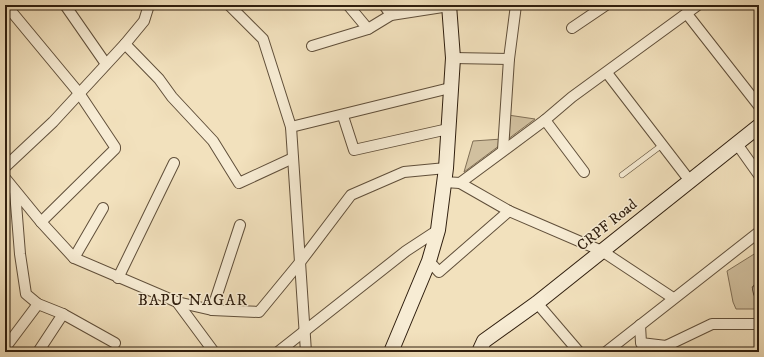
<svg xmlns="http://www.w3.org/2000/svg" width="764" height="357" font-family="'IM FELL DW Pica',serif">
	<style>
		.green { fill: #d1c09f; stroke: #806f56 }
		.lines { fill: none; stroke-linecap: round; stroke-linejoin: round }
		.lane-casing { stroke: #604f3a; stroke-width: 6 }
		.street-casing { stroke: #604f3a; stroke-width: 12 }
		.secondary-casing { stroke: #2f1e0e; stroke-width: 16 }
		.lane { stroke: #f7ecd4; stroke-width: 5 }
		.street { stroke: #f7ecd4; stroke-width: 10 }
		.secondary { stroke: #f7ecd4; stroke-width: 14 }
		.labels { text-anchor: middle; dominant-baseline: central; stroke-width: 3; stroke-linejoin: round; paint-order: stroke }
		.street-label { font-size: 15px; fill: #2f1e0e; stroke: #f7ecd4 }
		.neighbourhood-label { font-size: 16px; letter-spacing: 1px; fill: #2f1e0e; stroke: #f7ecd4 }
	</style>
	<rect width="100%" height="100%" fill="#f2e1bd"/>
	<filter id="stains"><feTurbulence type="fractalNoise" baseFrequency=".005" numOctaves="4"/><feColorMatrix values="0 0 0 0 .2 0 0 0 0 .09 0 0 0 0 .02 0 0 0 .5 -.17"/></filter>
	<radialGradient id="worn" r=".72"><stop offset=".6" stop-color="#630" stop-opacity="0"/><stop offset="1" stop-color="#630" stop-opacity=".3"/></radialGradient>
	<!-- green -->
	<g class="green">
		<path d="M508,115L535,119L464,172L473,141L502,139Z"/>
		<path d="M759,251V282L752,287L759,303V309H736L733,302L727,271Z"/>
	</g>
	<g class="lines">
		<defs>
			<path id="lane" d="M622,175L662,145"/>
			<g id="street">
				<path d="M6,5L79,93L115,147V149L41,222"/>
				<path d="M65,5L106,64"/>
				<path d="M229,5L263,39L291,127L306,352"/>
				<path d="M348,5L368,29"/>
				<path d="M384,5L391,15"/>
				<path d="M687,14L759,106"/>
				<path d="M572,28L606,5"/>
				<path d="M125,44L159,79L172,97L213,141L239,183L293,158"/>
				<path d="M312,46L368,29L391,15L449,6"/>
				<path d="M453,58L509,59"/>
				<path d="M607,73L690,181"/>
				<path d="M343,116L354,150L448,129"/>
				<path d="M545,120L584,172"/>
				<path d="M291,127L450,88"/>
				<path d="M737,144L759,175"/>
				<path d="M503,150L509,59L516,5"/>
				<path d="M5,167L53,122L125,44L144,21L149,5"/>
				<path d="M5,178L41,222L74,258L177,302L214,352"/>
				<path d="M444,182L460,183L509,211L602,251L673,298"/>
				<path d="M460,183L545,120L572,97L698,5"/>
				<path d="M15,191L20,254L26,294L38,304L63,314L115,343"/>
				<path d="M74,258L103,208"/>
				<path d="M429,261L439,272L509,211"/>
				<path d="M118,278L174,163"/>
				<path d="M759,289H758L759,293"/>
				<path d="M177,302L212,310L259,312L301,261L351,195L404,172L446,168"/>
				<path d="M537,303L579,352"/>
				<path d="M212,310L240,225"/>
				<path d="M640,325L641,343L666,346L712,324H759"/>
				<path d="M5,348L38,304"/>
				<path d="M38,352L63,314"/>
				<path d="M278,352L406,251L438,230"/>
				<path d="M606,352L759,232"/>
			</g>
			<g id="secondary">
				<path d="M391,352L429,261L438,230L446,168L453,58L449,5"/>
				<path d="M479,352L484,341L537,303L759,126"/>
			</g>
		</defs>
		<!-- lane casing -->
		<use href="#lane" class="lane-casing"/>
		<!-- street casing -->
		<use href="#street" class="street-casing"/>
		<!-- secondary casing -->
		<use href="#secondary" class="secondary-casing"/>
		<!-- lane -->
		<use href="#lane" class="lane"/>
		<!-- street -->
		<use href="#street" class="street"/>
		<!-- secondary -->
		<use href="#secondary" class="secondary"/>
	</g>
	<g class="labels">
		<!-- street labels -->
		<g class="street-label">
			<text transform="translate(607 225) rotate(-39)">CRPF Road</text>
		</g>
		<!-- neighbourhood labels -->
		<g class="neighbourhood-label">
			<text x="193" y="300">BAPU NAGAR</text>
		</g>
	</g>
	<!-- margin -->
	<rect width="764" height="357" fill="none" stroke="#f2e1bd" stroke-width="20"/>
	<rect x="6" y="6" width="752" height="345" fill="none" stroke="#2f1e0e" stroke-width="2"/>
	<rect x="10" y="10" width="744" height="337" fill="none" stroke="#2f1e0e"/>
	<rect width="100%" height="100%" filter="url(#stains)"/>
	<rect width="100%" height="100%" fill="url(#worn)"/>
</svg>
